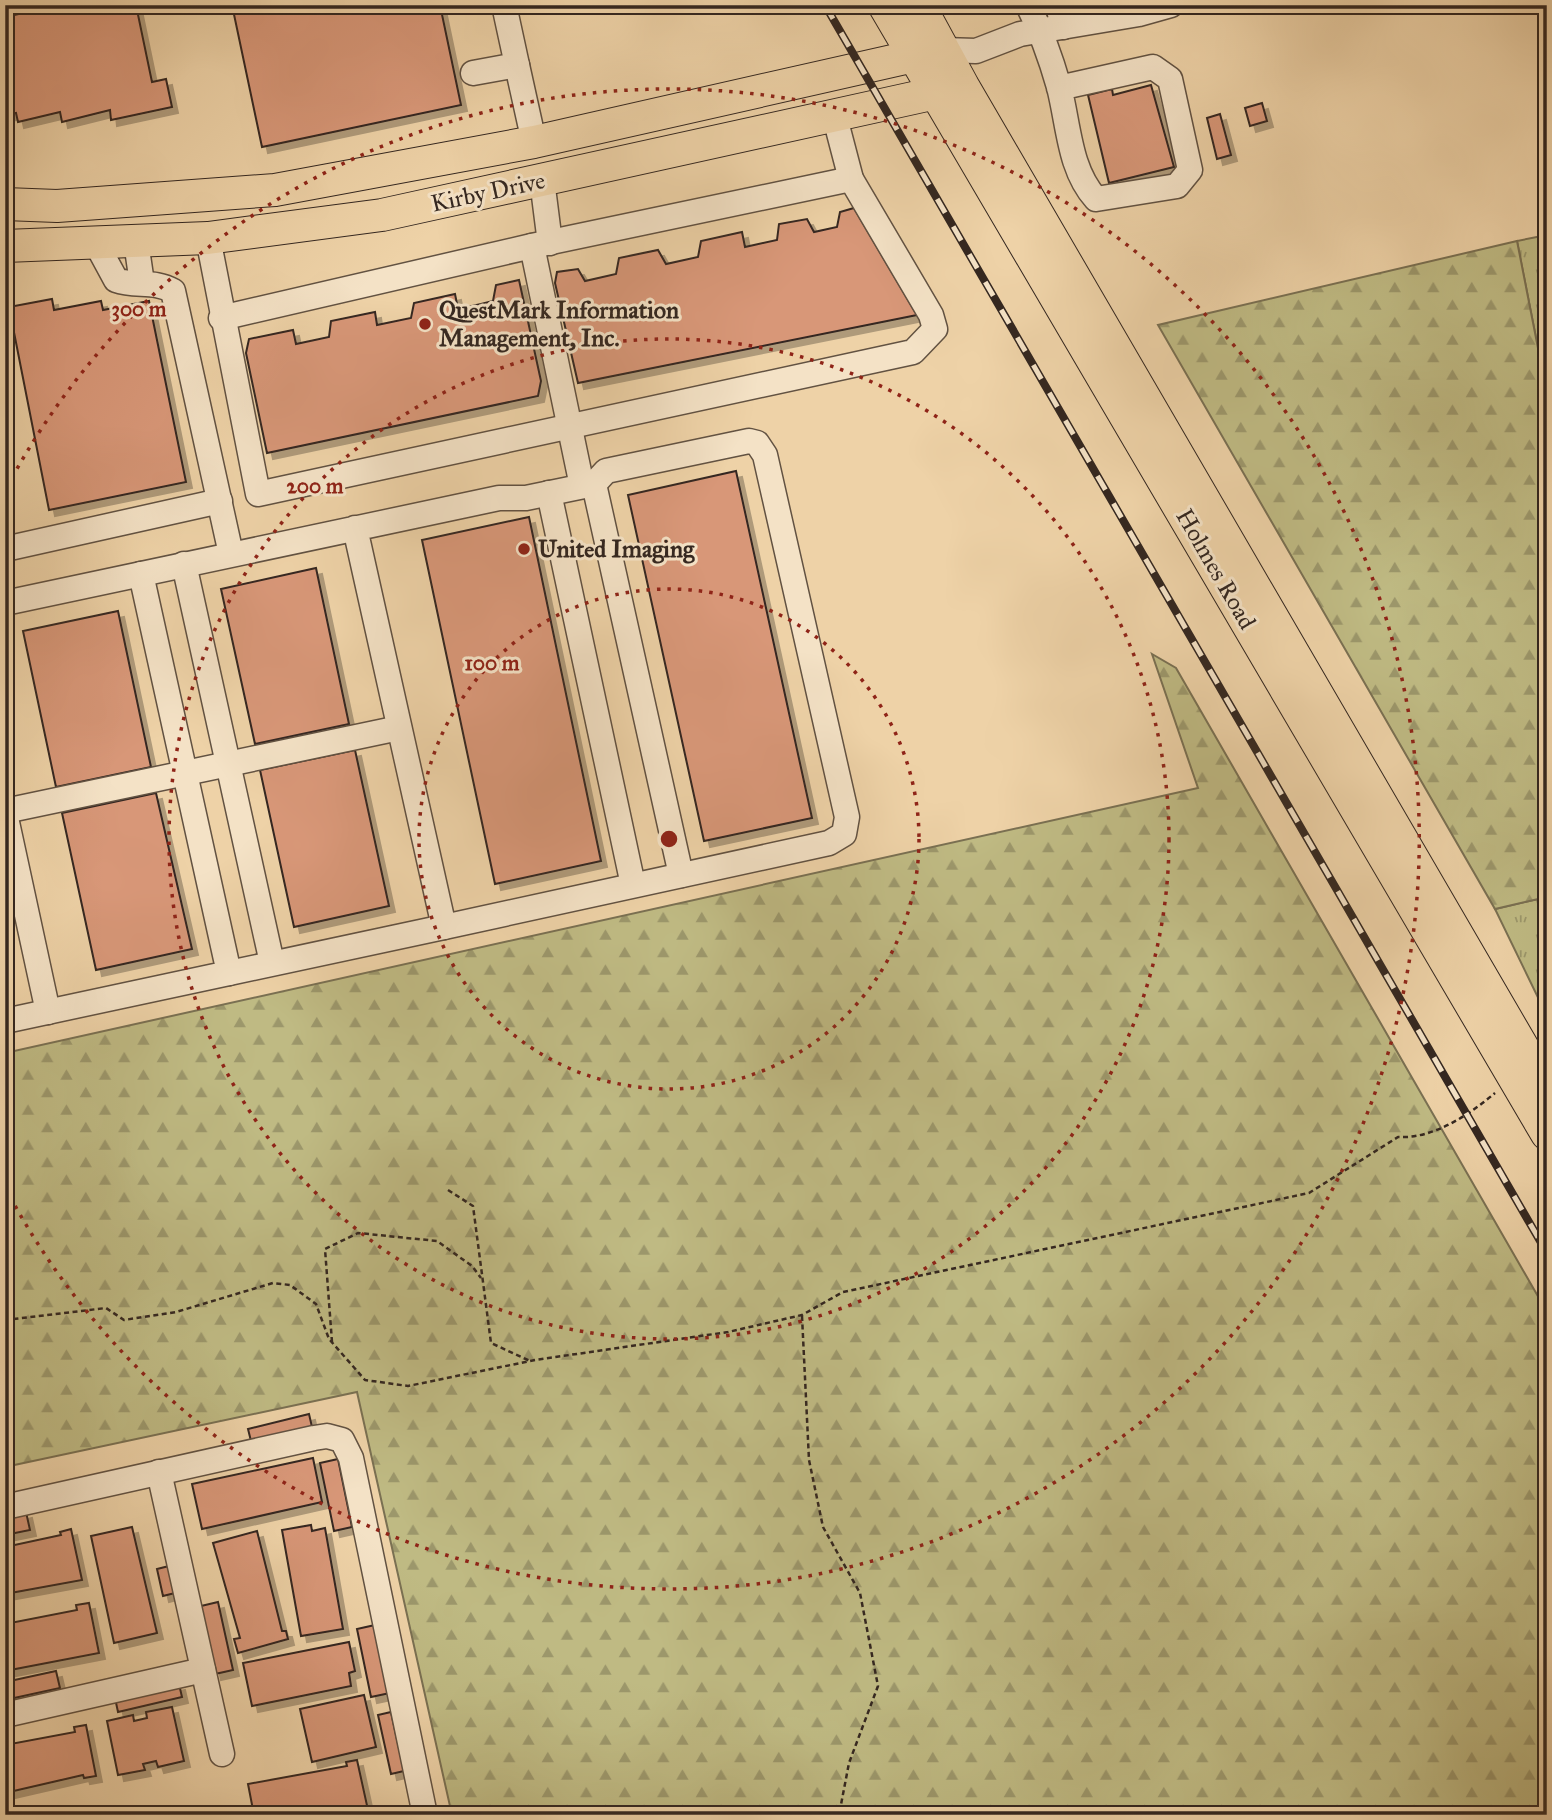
<svg xmlns="http://www.w3.org/2000/svg" width="1552" height="1820" font-family="'IM FELL Great Primer',serif">
	<style>
		.grass { fill: url(#grass-tufts); stroke: #7a7052; stroke-width: 2 }
		.forest { fill: url(#forest-firs); stroke: #7a7052; stroke-width: 2 }
		.building { fill: #d89778; stroke: #342720; stroke-width: 2; filter: url(#shadow) }
		.lines { fill: none; stroke-linecap: round; stroke-linejoin: round }
		.minor-casing { stroke: #625242; stroke-width: 27 }
		.major-casing { stroke: #342720; stroke-width: 34 }
		.path { stroke: #342720; stroke-width: 2.5; stroke-dasharray: 5 3.5; stroke-linecap: butt }
		.minor { stroke: #f4e2c6; stroke-width: 24 }
		.major { stroke: #eed2a7; stroke-width: 32 }
		.rail-casing { stroke: #342720; stroke-width: 8 }
		.rail { stroke: #f4e2c6; stroke-width: 5; stroke-dasharray: 16; stroke-linecap: butt }
		.ring { fill: none; stroke: #8f2418; stroke-width: 3.5; stroke-dasharray: 3.5 7 }
		.poi-dot { fill: #8f2418; stroke: #f4e2c6; stroke-width: 2.5 }
		.labels { text-anchor: middle; dominant-baseline: central; stroke-width: 6; stroke-linejoin: round; paint-order: stroke }
		.street-label { font-size: 24px; fill: #342720; stroke: #f4e2c6 }
		.poi-label { font-size: 24px; font-weight: bold; fill: #342720; stroke: #f4e2c6; text-anchor: start }
		.centre { fill: #8f2418; stroke: #f4e2c6; stroke-width: 3.5 }
		.ring-label { font-size: 21px; text-anchor: middle; font-weight: bold; fill: #8f2418; stroke: #f4e2c6; stroke-width: 6; stroke-linejoin: round; paint-order: stroke }
	</style>
	<defs>
		<pattern id="grass-tufts" width="24" height="20" patternUnits="userSpaceOnUse" patternTransform="scale(1.75)"><rect width="24" height="20" fill="#bfba83"/><path d="M3 7l-1-3M5 7V3M7 7l1-3M15 17l-1-3M17 17v-4M19 17l1-3" fill="none" stroke="#9c976b"/></pattern>
		<pattern id="forest-firs" width="22" height="20" patternUnits="userSpaceOnUse" patternTransform="scale(1.75)"><rect width="22" height="20" fill="#bfba83"/><path d="M5 1l3.5 6h-7zM16 11l3.5 6h-7z" fill="#9c976b"/></pattern>
		<filter id="shadow"><feDropShadow dx="6" dy="6" stdDeviation="0" flood-color="#0004"/></filter>
	</defs>
	<rect width="100%" height="100%" fill="#eed2a7"/>
	<filter id="stains"><feTurbulence type="fractalNoise" baseFrequency=".00286" numOctaves="4"/><feColorMatrix values="0 0 0 0 .2 0 0 0 0 .09 0 0 0 0 .02 0 0 0 .5 -.17"/></filter>
	<radialGradient id="worn" r=".72"><stop offset=".6" stop-color="#630" stop-opacity="0"/><stop offset="1" stop-color="#630" stop-opacity=".3"/></radialGradient>
	<!-- grass -->
	<g class="grass">
		<path d="M1547,235V394L1517,241Z"/>
		<path d="M1547,897V1016L1495,909Z"/>
	</g>
	<!-- forest -->
	<g class="forest">
		<path d="M1517,241L1547,394V897L1495,909L1158,325Z"/>
		<path d="M1152,654L1176,668L1547,1312V1815H452L357,1392L5,1467V1053L1198,788Z"/>
	</g>
	<!-- building -->
	<g class="building">
		<path d="M60,5H136L152,82L166,79L172,107L111,120L110,110L62,122L60,112L18,122L16,113L5,115V17Z"/>
		<path d="M232,5H440L461,105L262,147Z"/>
		<path d="M1151,85L1174,167L1109,183L1088,95L1112,89L1113,95Z"/>
		<path d="M1262,103L1267,121L1250,126L1245,108Z"/>
		<path d="M1220,114L1231,155L1217,159L1207,118Z"/>
		<path d="M854,208L917,315L578,383L555,283L557,272L578,269L585,281L616,274L619,258L658,250L666,264L698,257L701,241L742,232L745,247L777,240L779,224L807,219L814,232L837,227L840,212Z"/>
		<path d="M519,280L541,381L538,396L267,453L246,353L249,339L293,330L296,344L329,337L331,321L375,312L377,325L411,318L414,303L455,294L458,309L481,304L493,301L496,285Z"/>
		<path d="M52,299L54,310L101,301L103,310L149,301L186,482L49,510L9,307Z"/>
		<path d="M736,471L812,818L704,841L628,495Z"/>
		<path d="M529,517L601,861L495,884L422,540Z"/>
		<path d="M316,568L349,724L255,744L221,589Z"/>
		<path d="M118,611L151,767L56,787L23,631Z"/>
		<path d="M355,750L389,906L294,927L260,770Z"/>
		<path d="M156,793L192,949L96,970L62,813Z"/>
		<path d="M309,1414L312,1427L251,1441L248,1429Z"/>
		<path d="M313,1458L322,1502L202,1529L192,1484Z"/>
		<path d="M338,1459L352,1527L334,1531L320,1463Z"/>
		<path d="M26,1512L30,1530L5,1535V1517Z"/>
		<path d="M311,1525L312,1531L325,1528L343,1629L301,1636L282,1530Z"/>
		<path d="M132,1527L157,1633L114,1643L91,1536Z"/>
		<path d="M71,1529L82,1580L5,1594V1547L61,1535L60,1532Z"/>
		<path d="M257,1531L282,1631H286L288,1639L238,1653L234,1639L240,1638L213,1543Z"/>
		<path d="M169,1566L175,1593L163,1596L157,1569Z"/>
		<path d="M218,1602L233,1670L215,1674L201,1606Z"/>
		<path d="M89,1603L99,1653L5,1671V1624L77,1610L76,1605Z"/>
		<path d="M375,1625L390,1693L371,1697L357,1629Z"/>
		<path d="M349,1642L355,1671L349,1673L351,1686L252,1706L243,1663Z"/>
		<path d="M56,1671L60,1688L5,1700V1682Z"/>
		<path d="M179,1684L182,1697L118,1712L115,1698Z"/>
		<path d="M364,1695L376,1747L312,1762L300,1709Z"/>
		<path d="M172,1707L184,1761L158,1767L156,1761L143,1764L145,1770L118,1775L107,1721L133,1715L134,1721L147,1718L146,1712Z"/>
		<path d="M391,1712L404,1771L391,1774L378,1715Z"/>
		<path d="M86,1725L96,1776L84,1778L83,1775L5,1793V1745L75,1732L74,1727Z"/>
		<path d="M357,1760L368,1810L337,1815H254L248,1784L347,1766L346,1762Z"/>
	</g>
	<g class="lines">
		<defs>
			<g id="minor">
				<path d="M1028,5C1041,31 1051,59 1059,87C1069,126 1069,169 1096,199L1177,186L1190,170L1170,79L1153,67L1059,88"/>
				<path d="M1058,5L1063,27"/>
				<path d="M943,50L976,51L1020,34L1139,14L1171,5"/>
				<path d="M517,65L534,142"/>
				<path d="M473,73L517,65L504,5"/>
				<path d="M542,180L550,243"/>
				<path d="M208,238L258,494L913,352L935,329L931,315L851,179L834,114"/>
				<path d="M136,242L142,283"/>
				<path d="M97,245L116,280C136,287 154,280 173,291L231,554"/>
				<path d="M532,246L582,486"/>
				<path d="M221,318L532,246L851,179"/>
				<path d="M594,484L681,875"/>
				<path d="M549,493L633,885"/>
				<path d="M5,549L220,501"/>
				<path d="M184,564L272,963"/>
				<path d="M5,603L499,498H526L594,484L606,471L749,441L757,443L765,455L847,817L844,834L829,843L444,927L355,528"/>
				<path d="M5,811L399,728"/>
				<path d="M5,813L48,1012"/>
				<path d="M229,973L444,927"/>
				<path d="M5,1021L229,973L141,574"/>
				<path d="M159,1472L222,1754"/>
				<path d="M5,1507L314,1438L327,1436L342,1440L351,1458L425,1815"/>
				<path d="M5,1715L203,1670"/>
			</g>
			<g id="major">
				<path d="M884,5L1547,1134"/>
				<path d="M919,5L963,86L1547,1089"/>
				<path d="M5,204L57,206L275,190L534,142L932,52"/>
				<path d="M5,246L208,238L382,215L954,89"/>
			</g>
		</defs>
		<!-- minor casing -->
		<use href="#minor" class="minor-casing"/>
		<!-- major casing -->
		<use href="#major" class="major-casing"/>
		<!-- path -->
		<g class="path">
			<path d="M448,1190L473,1206L491,1343L530,1361"/>
			<path d="M802,1316L809,1460L823,1527L860,1593L878,1686L849,1763L839,1815"/>
			<path d="M5,1320L106,1308L124,1320L176,1312L273,1283L290,1285L316,1304L329,1339L365,1380L408,1386L535,1360L728,1332L802,1315L843,1292L1309,1193L1398,1137C1433,1139 1469,1115 1495,1093"/>
			<path d="M332,1342L325,1249L358,1233L437,1241L472,1266L481,1278"/>
		</g>
		<!-- minor -->
		<use href="#minor" class="minor"/>
		<!-- major -->
		<use href="#major" class="major"/>
		<defs>
			<path id="rail" d="M825,5L1547,1253"/>
		</defs>
		<!-- rail casing -->
		<use href="#rail" class="rail-casing"/>
		<!-- rail -->
		<use href="#rail" class="rail"/>
	</g>
	<!-- distance rings -->
	<g class="ring">
		<circle cx="669" cy="839" r="250"/>
		<circle cx="669" cy="839" r="500"/>
		<path d="M7 487A750 750 0 1 1 7 1191"/>
	</g>
	<!-- markers -->
	<g class="poi-dot">
		<circle cx="425" cy="324" r="7"/>
		<circle cx="524" cy="549" r="7"/>
	</g>
	<g class="labels">
		<!-- street labels -->
		<g class="street-label">
			<text transform="translate(488 192) rotate(-12)">Kirby Drive</text>
			<text transform="translate(1216 569) rotate(60)">Holmes Road</text>
		</g>
		<!-- poi labels -->
		<g class="poi-label">
			<text x="439" y="310">QuestMark Information<tspan x="439" dy="28">Management, Inc.</tspan></text>
			<text x="538" y="549">United Imaging</text>
		</g>
	</g>
	<circle cx="669" cy="839" r="10" class="centre"/>
	<g class="ring-label">
		<text x="139" y="316">300 m</text>
		<text x="315" y="493">200 m</text>
		<text x="492" y="670">100 m</text>
	</g>
	<!-- margin -->
	<rect width="1552" height="1820" fill="none" stroke="#eed2a7" stroke-width="28"/>
	<rect x="7" y="7" width="1538" height="1806" fill="none" stroke="#342720" stroke-width="3.5"/>
	<rect x="14" y="14" width="1524" height="1792" fill="none" stroke="#342720" stroke-width="2"/>
	<rect width="100%" height="100%" filter="url(#stains)"/>
	<rect width="100%" height="100%" fill="url(#worn)"/>
</svg>
